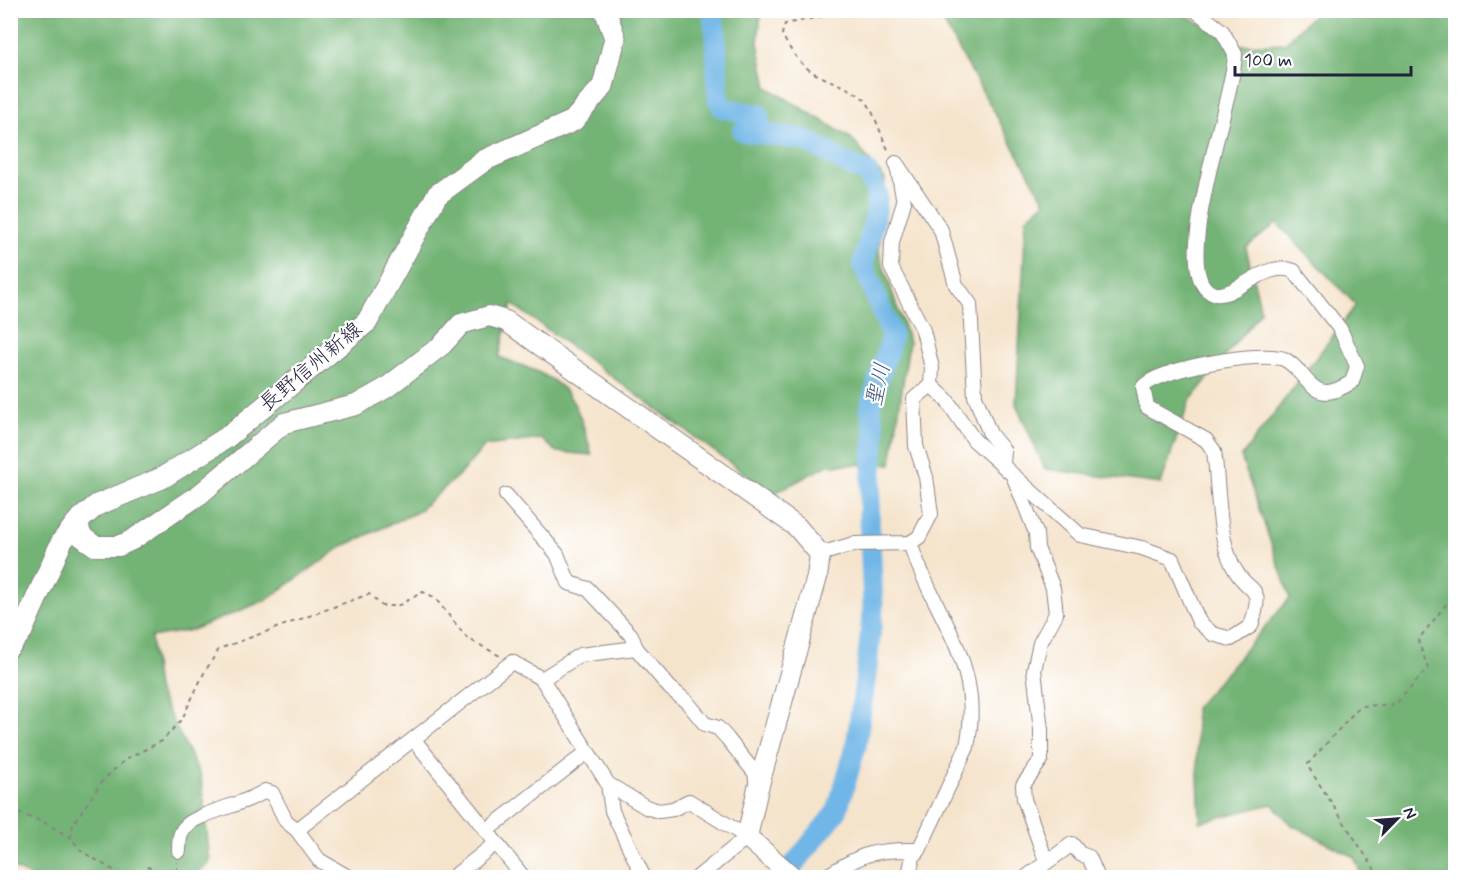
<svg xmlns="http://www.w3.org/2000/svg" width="1466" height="888" font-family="Mynerve,'Klee One',sans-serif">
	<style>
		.forest { fill: #73b476; stroke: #4a6b58; stroke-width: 1.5 }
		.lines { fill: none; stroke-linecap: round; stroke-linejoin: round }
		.river { stroke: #70b6e7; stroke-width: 21 }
		.street-casing { stroke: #8c8384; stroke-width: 16 }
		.secondary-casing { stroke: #8c8384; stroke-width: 22 }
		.primary-casing { stroke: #8c8384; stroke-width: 23 }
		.path { stroke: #8c8384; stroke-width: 2; stroke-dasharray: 4.5 4.5; stroke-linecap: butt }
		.street { stroke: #fff; stroke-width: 14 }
		.secondary { stroke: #fff; stroke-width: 20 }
		.primary { stroke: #fff; stroke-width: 21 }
		.labels { text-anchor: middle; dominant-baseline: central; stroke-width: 4.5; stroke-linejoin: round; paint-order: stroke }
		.street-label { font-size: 21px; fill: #22223b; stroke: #fff }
		.water-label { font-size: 22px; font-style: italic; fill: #415d80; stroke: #fff }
	</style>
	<rect width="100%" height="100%" fill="#fff"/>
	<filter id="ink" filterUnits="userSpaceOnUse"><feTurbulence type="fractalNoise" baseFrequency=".0167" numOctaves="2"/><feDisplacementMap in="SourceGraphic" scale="12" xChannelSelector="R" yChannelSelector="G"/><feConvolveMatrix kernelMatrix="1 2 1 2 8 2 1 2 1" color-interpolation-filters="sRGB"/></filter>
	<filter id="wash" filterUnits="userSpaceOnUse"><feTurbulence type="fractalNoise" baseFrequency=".008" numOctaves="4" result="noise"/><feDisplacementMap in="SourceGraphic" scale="24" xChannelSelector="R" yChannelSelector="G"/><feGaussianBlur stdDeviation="1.35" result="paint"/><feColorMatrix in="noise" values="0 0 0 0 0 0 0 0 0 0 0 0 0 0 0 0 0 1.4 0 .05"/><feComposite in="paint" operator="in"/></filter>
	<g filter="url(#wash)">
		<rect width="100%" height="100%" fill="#f5e4cc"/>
		<!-- forest -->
		<g class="forest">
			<path d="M10,11H761L758,43L767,87L851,138L885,179L879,253L909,342L891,464L828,465L773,494L512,304L499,357C566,381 573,386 592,455L557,452L541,439L485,446L460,474L417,512L343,546L266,600L192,630L151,637L157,689L201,777L210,862L193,877H32L11,867Z"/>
			<path d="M937,11H1178L1240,45L1285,43L1317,11H1455V877H1362L1354,857L1292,825L1272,804L1200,822L1195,708L1290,598L1241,457L1356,305L1277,223L1246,248L1261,311L1189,402L1161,484L1045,469L1016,404L1026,219L1045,202Z"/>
		</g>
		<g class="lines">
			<!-- river -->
			<path class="river" d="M712,10L716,36L718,99L723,108L759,115V120L743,131L805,140L855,168L867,172L877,193L876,213L863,264L892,336L870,407L875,431L869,513L873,606L867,667L856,746L837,811L783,878"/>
		</g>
	</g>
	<g filter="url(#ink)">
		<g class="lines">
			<defs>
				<g id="street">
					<path d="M896,163L941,230L956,285L970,304L975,396L990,434L1004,451L1003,464"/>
					<path d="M898,171L904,202L892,242L891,267L923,330L932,368L931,385"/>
					<path d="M1014,478L1036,533L1037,548L1053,588L1056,614L1040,643L1034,670L1041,730V760L1023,785L1024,799L1046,861"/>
					<path d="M506,495L557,554L569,583L588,589L631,635L636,648L670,688L687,702L705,724L718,728L727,738L755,773L757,786"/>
					<path d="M910,543C934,617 985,662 967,747L919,850"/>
					<path d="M820,554L854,544L910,543L919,537L931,514L926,477L916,446L914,399L931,385L946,399L974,440L1080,535L1142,548L1172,559L1199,622L1213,634L1231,639L1251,626C1266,580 1248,597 1233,566C1217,535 1219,485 1214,451L1206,440L1147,407L1143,387C1156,369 1262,350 1284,359C1299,366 1304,383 1318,390C1329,396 1343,387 1352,382L1357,366L1340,329L1294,271C1263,258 1231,305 1210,292C1169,269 1235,94 1235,54L1222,31L1195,10"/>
					<path d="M542,679L580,655L636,648"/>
					<path d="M415,741L524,878"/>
					<path d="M608,784L612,811L644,878"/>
					<path d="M297,830L512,662L542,679L608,784L646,807L659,811L673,809L689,801L747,837L697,878"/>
					<path d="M486,831L586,753"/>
					<path d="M179,851C179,843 179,834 184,828C195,813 245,805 265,791L272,793L286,821L297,830L319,860L350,878"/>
					<path d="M452,878L496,843"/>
					<path d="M824,878C862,853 874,849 919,850L913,857L908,878"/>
					<path d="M1025,878L1072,844L1080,854L1089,857L1098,878"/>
				</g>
				<path id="secondary" d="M78,521L81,536L95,546H119L132,540L199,495L284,423L356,405L386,388L442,345L461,324L489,316L506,321L797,527L820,554L817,577L758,788L747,837L794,878"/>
				<path id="primary" d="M10,646L22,631L62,541L78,521L97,505L162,478L226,438L367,322L437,195L485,160L573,121L603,86L615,38L605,10"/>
			</defs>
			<!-- street casing -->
			<use href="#street" class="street-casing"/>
			<!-- secondary casing -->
			<use href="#secondary" class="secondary-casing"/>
			<!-- primary casing -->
			<use href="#primary" class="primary-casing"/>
			<!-- path -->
			<g class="path">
				<path d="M825,10V16L785,24L782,34C789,49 802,68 818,75C834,83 849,87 864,99C873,107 882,140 890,153"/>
				<path d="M10,810L48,824L71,838L81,851L127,878"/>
				<path d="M71,838L73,824L103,780L126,759L162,741L182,719L204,673L219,649L369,594L382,606H397L423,592L434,597L467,638L500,656"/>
				<path d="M132,878L148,867L171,878L177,873V862"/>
				<path d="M1380,878L1307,765L1360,706L1396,704L1428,668L1418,640L1456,592"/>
			</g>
			<!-- street -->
			<use href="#street" class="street"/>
			<!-- secondary -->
			<use href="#secondary" class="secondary"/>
			<!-- primary -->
			<use href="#primary" class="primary"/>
		</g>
	</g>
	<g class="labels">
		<!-- street labels -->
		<g class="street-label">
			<text transform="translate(311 367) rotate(-40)">長野信州新線</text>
		</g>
		<!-- water labels -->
		<g class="water-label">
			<text transform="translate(879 385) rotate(-77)">聖川</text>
		</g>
	</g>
	<!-- margin -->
	<rect width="1466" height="888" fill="none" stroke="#fff" stroke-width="36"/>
	<!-- north arrow -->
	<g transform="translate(1397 819) rotate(65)" stroke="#ffffff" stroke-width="4.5" paint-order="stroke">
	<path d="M0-4.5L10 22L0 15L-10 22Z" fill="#22223b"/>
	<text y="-9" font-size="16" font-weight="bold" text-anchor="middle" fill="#22223b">N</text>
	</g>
	<!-- scale -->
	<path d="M1235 66v9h176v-9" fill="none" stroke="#22223b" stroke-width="3"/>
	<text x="1244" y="66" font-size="18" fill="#22223b" stroke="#ffffff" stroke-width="4.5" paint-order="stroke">100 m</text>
</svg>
